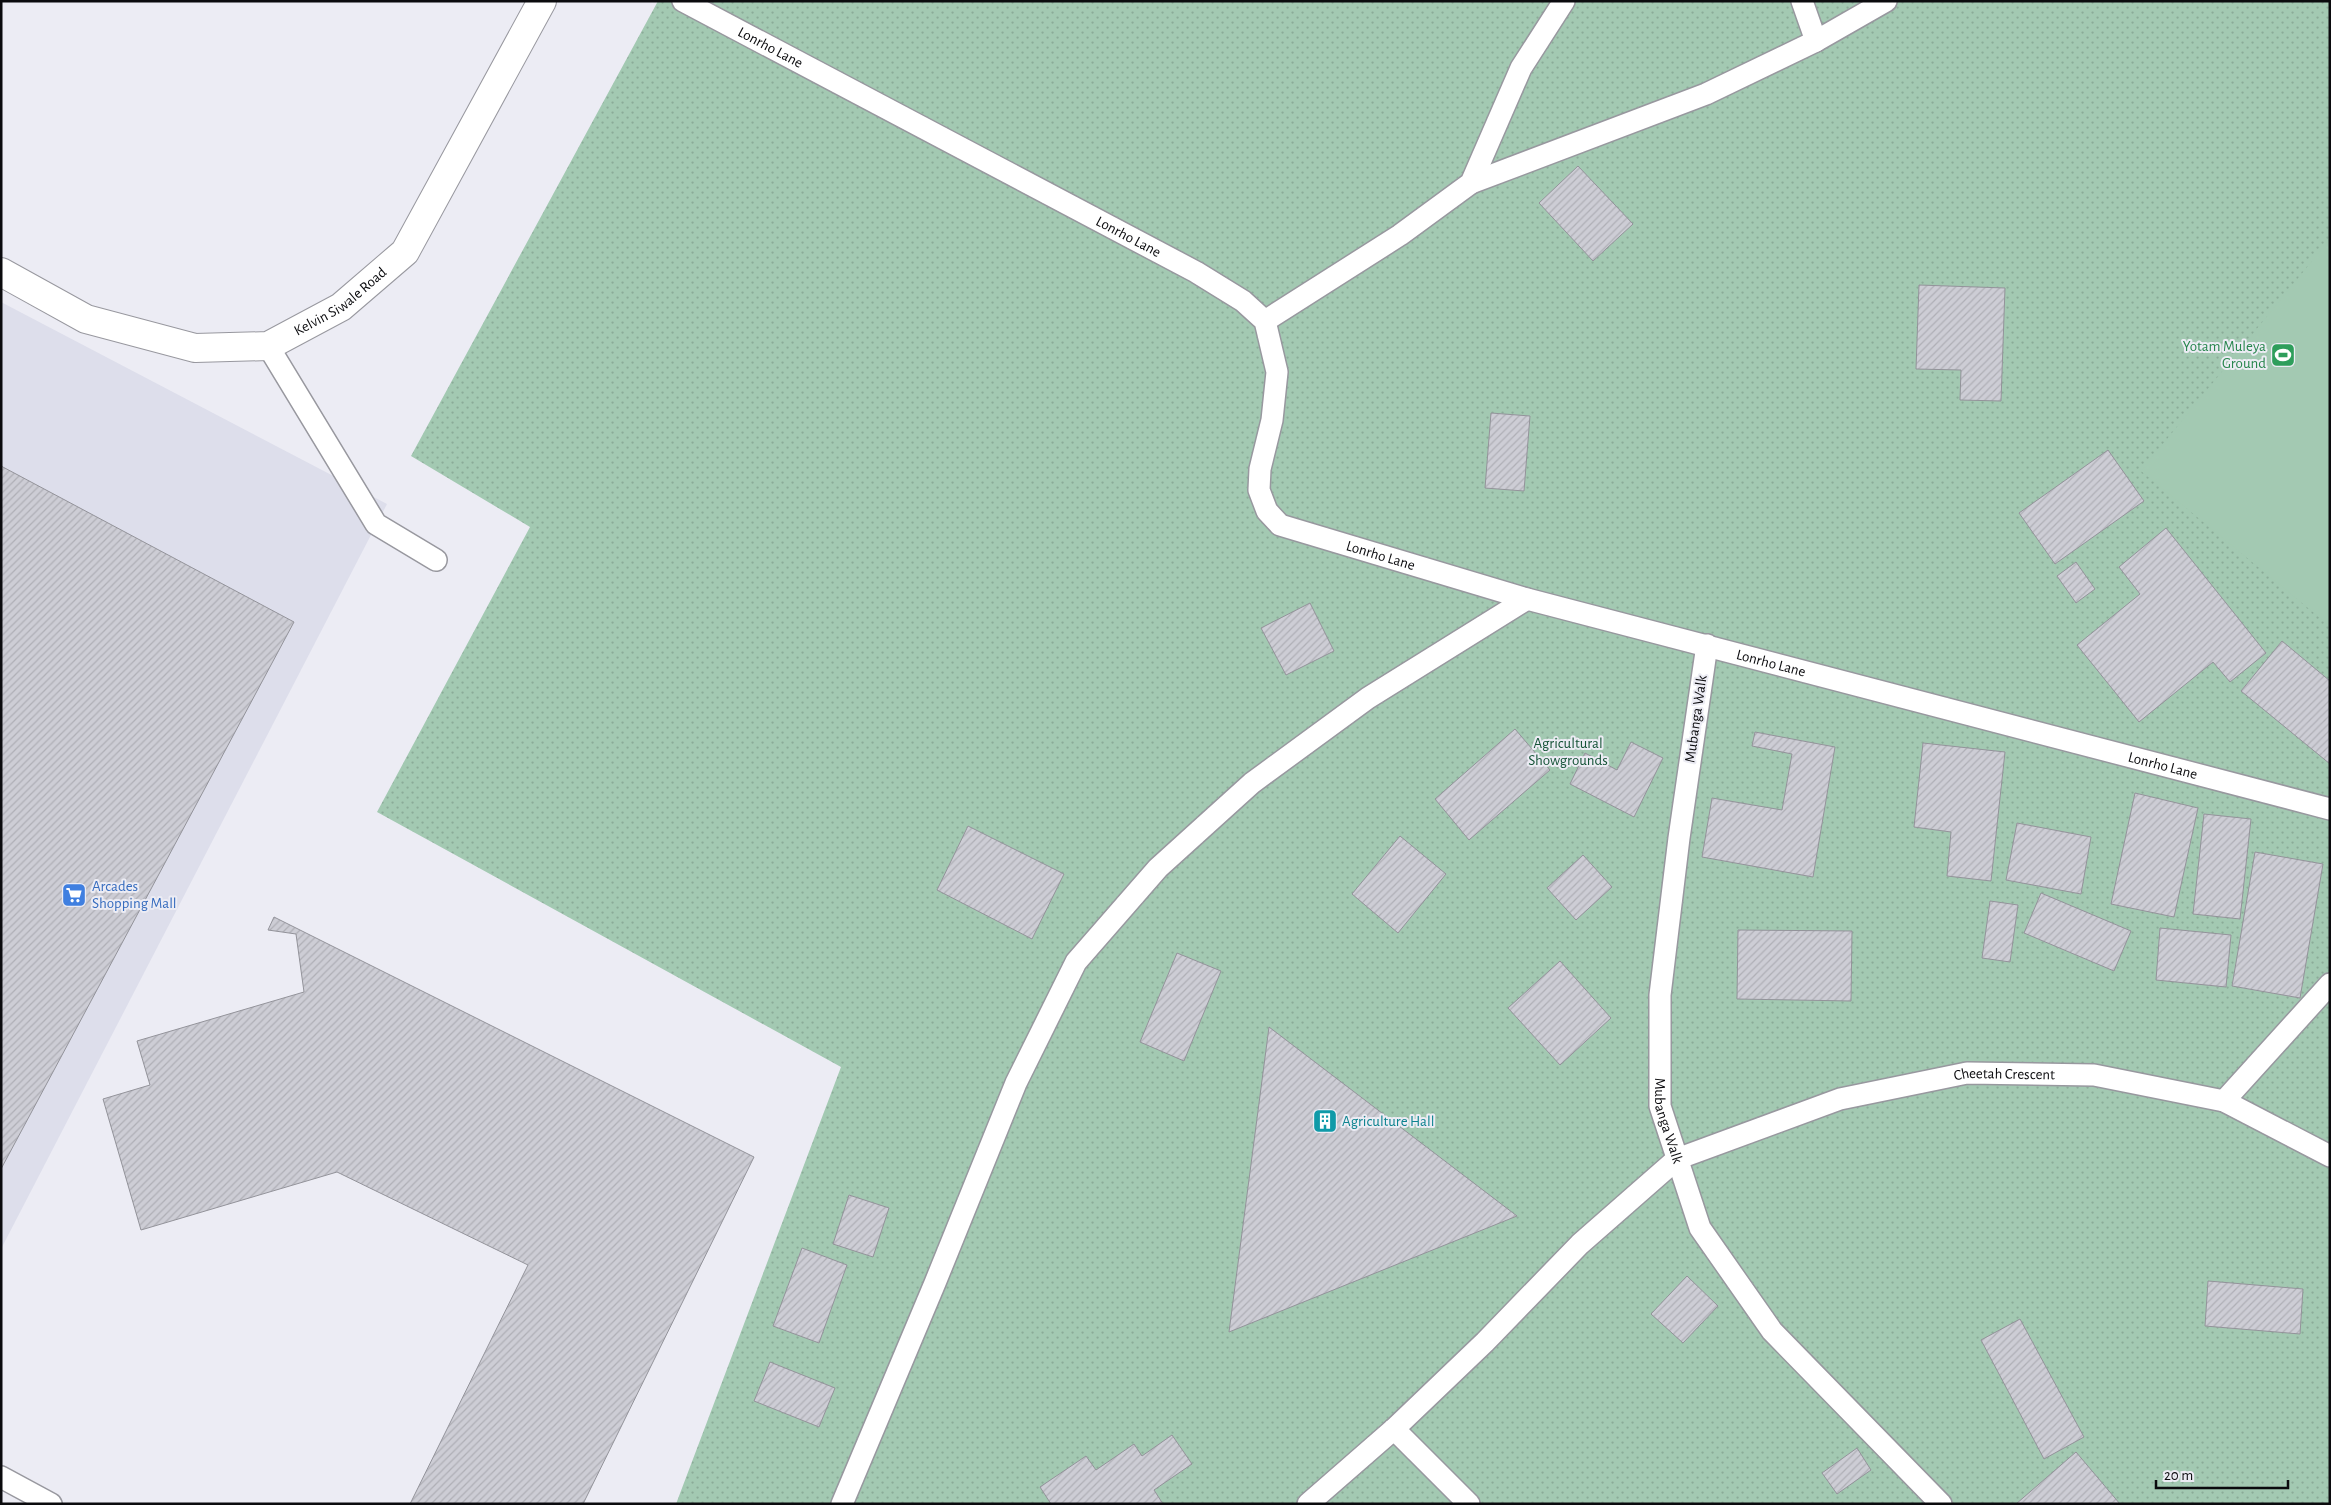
<svg xmlns="http://www.w3.org/2000/svg" width="2331" height="1505" font-family="'Alegreya Sans',sans-serif">
	<style>
		.built { fill: #dddeeb }
		.grass { fill: url(#grass-dots) }
		.garden { fill: #a3c9b2 }
		.building { fill: url(#building-hatch); stroke: #93939a }
		.lines { fill: none; stroke-linecap: round; stroke-linejoin: round }
		.service-casing { stroke: #98989f; stroke-width: 24 }
		.minor-casing { stroke: #98989f; stroke-width: 30 }
		.service { stroke: #fff; stroke-width: 21 }
		.minor { stroke: #fff; stroke-width: 28 }
		.labels { text-anchor: middle; dominant-baseline: central; stroke-width: 4; stroke-linejoin: round; paint-order: stroke }
		.street-label { font-size: 15px; fill: #0b0b0e; stroke: #ececf4 }
		.leisure-label { font-size: 15px; fill: #27864d; stroke: #ececf4; text-anchor: end }
		.park-label { font-size: 15px; fill: #155337; stroke: #ececf4 }
		.shop-label { font-size: 15px; fill: #366cbe; stroke: #ececf4; text-anchor: start }
		.culture-label { font-size: 15px; fill: #0d838f; stroke: #ececf4; text-anchor: start }
	</style>
	<defs>
		<pattern id="grass-dots" width="8" height="8" patternUnits="userSpaceOnUse" patternTransform="scale(1.25)"><rect width="8" height="8" fill="#a3c9b2"/><path d="M2 2h.1M6 6h.1" fill="none" stroke="#8bab98" stroke-width="1.8" stroke-linecap="round"/></pattern>
		<pattern id="building-hatch" width="6" height="6" patternUnits="userSpaceOnUse" patternTransform="scale(1.25)"><rect width="6" height="6" fill="#cdcdd5"/><path d="M-1 1l2-2M0 6l6-6M5 7l2-2" fill="none" stroke="#afafb6"/></pattern>
	</defs>
	<rect width="100%" height="100%" fill="#ececf4"/>
	<!-- built -->
	<path class="built" d="M1,302L387,504L1,1249Z"/>
	<!-- grass -->
	<path class="grass" d="M658,1H2330V1504H676L841,1067L377,812L530,527L411,456Z"/>
	<!-- garden -->
	<path class="garden" d="M2330,239V626L2141,471Z"/>
	<!-- building -->
	<g class="building">
		<path d="M1578,166L1633,224L1593,261L1539,203Z"/>
		<path d="M1919,285L2005,288L2001,401L1960,400L1961,370L1916,369Z"/>
		<path d="M1491,413L1530,416L1524,491L1485,488Z"/>
		<path d="M2108,450L2144,501L2055,564L2019,513Z"/>
		<path d="M1,466L294,622L1,1169Z"/>
		<path d="M2166,528L2266,653L2230,682L2213,662L2139,722L2077,645L2140,594L2119,567Z"/>
		<path d="M2076,562L2095,589L2076,603L2057,576Z"/>
		<path d="M1310,603L1334,651L1286,675L1261,628Z"/>
		<path d="M2282,641L2330,681V764L2241,691Z"/>
		<path d="M1515,729L1550,770L1469,840L1435,799Z"/>
		<path d="M1755,732L1835,747L1813,877L1702,857L1712,798L1782,810L1792,754L1752,746Z"/>
		<path d="M1631,742L1663,758L1634,817L1570,784L1585,753L1617,770Z"/>
		<path d="M1923,743L2005,752L1991,881L1947,876L1951,832L1914,827Z"/>
		<path d="M2135,793L2198,808L2174,917L2111,904Z"/>
		<path d="M2204,814L2251,819L2240,919L2193,914Z"/>
		<path d="M2017,823L2091,837L2081,894L2006,880Z"/>
		<path d="M968,826L1064,874L1032,939L937,890Z"/>
		<path d="M1400,836L1446,874L1398,933L1352,894Z"/>
		<path d="M2255,852L2323,864L2300,998L2232,986Z"/>
		<path d="M1583,855L1612,887L1576,920L1547,888Z"/>
		<path d="M2041,893L2131,931L2114,971L2024,933Z"/>
		<path d="M1990,901L2018,905L2010,962L1982,958Z"/>
		<path d="M274,917L754,1157L583,1504H410L528,1265L337,1172L141,1230L103,1099L150,1085L137,1041L304,992L296,934L268,930Z"/>
		<path d="M2160,928L2231,935L2226,987L2156,980Z"/>
		<path d="M1738,930L1852,931L1851,1001L1737,999Z"/>
		<path d="M1177,953L1221,971L1184,1061L1140,1042Z"/>
		<path d="M1560,961L1611,1018L1560,1065L1508,1008Z"/>
		<path d="M1269,1027L1517,1216L1229,1332Z"/>
		<path d="M849,1195L889,1208L873,1257L833,1244Z"/>
		<path d="M802,1248L847,1265L819,1343L773,1326Z"/>
		<path d="M1687,1276L1718,1306L1683,1343L1651,1314Z"/>
		<path d="M2208,1281L2303,1289L2300,1334L2205,1326Z"/>
		<path d="M2020,1319L2084,1437L2044,1459L1981,1340Z"/>
		<path d="M770,1362L835,1388L819,1427L754,1401Z"/>
		<path d="M1172,1435L1192,1464L1154,1490L1163,1504H1051L1040,1487L1086,1456L1096,1470L1134,1444L1142,1456Z"/>
		<path d="M1857,1448L1871,1470L1837,1494L1822,1473Z"/>
		<path d="M2076,1452L2120,1504H2016Z"/>
	</g>
	<g class="lines">
		<defs>
			<g id="service">
				<path id="s1" d="M683,1L1196,272L1243,301L1265,321L1277,372L1272,420L1260,469L1259,490L1267,511L1280,525L1527,599L2330,809"/>
				<path d="M1802,1L1816,41"/>
				<path d="M1471,183L1706,94L1816,41L1886,1"/>
				<path d="M1265,321L1400,235L1471,183L1521,68L1564,1"/>
				<path d="M268,346L376,524L436,560"/>
				<path id="s2" d="M1707,645L1679,838L1660,995V1106L1700,1228L1772,1331L1941,1504"/>
				<path d="M2224,1101L2330,984"/>
				<path d="M1394,1429L1469,1504"/>
				<path d="M1,1477L51,1504"/>
				<path d="M842,1504L935,1283L1016,1083L1076,962L1158,868L1252,783L1368,698L1527,599"/>
				<path id="s3" d="M1308,1504L1394,1429L1485,1342L1580,1244L1677,1159L1840,1099L1967,1073L2094,1075L2224,1101L2330,1156"/>
			</g>
			<g id="minor">
				<path id="s4" d="M1,272L86,319L195,348L268,346L341,307L405,252L542,1"/>
			</g>
		</defs>
		<!-- service casing -->
		<use href="#service" class="service-casing"/>
		<!-- minor casing -->
		<use href="#minor" class="minor-casing"/>
		<!-- service -->
		<use href="#service" class="service"/>
		<!-- minor -->
		<use href="#minor" class="minor"/>
	</g>
	<!-- icons -->
	<defs>
		<symbol id="stadium-square" viewBox="-11 -11 22 22"><rect x="-9" y="-9" width="18" height="18" rx="4" fill="#2e9e5b" stroke="#ececf4"/><path d="M0-5a6.5 5 0 1 0 0 10a6.5 5 0 1 0 0-10ZM-3.5-1.8h7v3.6h-7Z" fill="#fff"/></symbol>
		<symbol id="supermarket-square" viewBox="-11 -11 22 22"><rect x="-9" y="-9" width="18" height="18" rx="4" fill="#3f7fe0" stroke="#ececf4"/><path d="M-6-5.5h2.5l.6 2H6L4.5 2H-2.5L-4.4-4H-6ZM-1.5 3.2a1.3 1.3 0 1 0 .1 0ZM3 3.2a1.3 1.3 0 1 0 .1 0Z" fill="#fff"/></symbol>
		<symbol id="building-square" viewBox="-11 -11 22 22"><rect x="-9" y="-9" width="18" height="18" rx="4" fill="#0f9aa8" stroke="#ececf4"/><path d="M-4-6H4V6H1V3H-1V6H-4ZM-2.5-4.3h1.7v1.8h-1.7ZM.8-4.3h1.7v1.8H.8ZM-2.5-1h1.7V.8h-1.7ZM.8-1h1.7V.8H.8Z" fill="#fff"/></symbol>
	</defs>
	<g fill-rule="evenodd">
		<use href="#stadium-square" x="2269" y="341" width="28" height="28"/>
		<use href="#supermarket-square" x="60" y="881" width="28" height="28"/>
		<use href="#building-square" x="1311" y="1107" width="28" height="28"/>
	</g>
	<g class="labels">
		<!-- street labels -->
		<g class="street-label">
			<text stroke="none"><textPath href="#s1" startOffset="99">Lonrho Lane</textPath></text>
			<text stroke="none"><textPath href="#s1" startOffset="504">Lonrho Lane</textPath></text>
			<text stroke="none"><textPath href="#s4" startOffset="368">Kelvin Siwale Road</textPath></text>
			<text stroke="none"><textPath href="#s1" startOffset="984">Lonrho Lane</textPath></text>
			<text stroke="none"><textPath href="#s1" startOffset="1389">Lonrho Lane</textPath></text>
			<text transform="translate(1696 719) rotate(-82)">Mubanga Walk</text>
			<text stroke="none"><textPath href="#s1" startOffset="1794">Lonrho Lane</textPath></text>
			<text stroke="none"><textPath href="#s3" startOffset="846">Cheetah Crescent</textPath></text>
			<text stroke="none"><textPath href="#s2" startOffset="480">Mubanga Walk</textPath></text>
		</g>
		<!-- leisure labels -->
		<g class="leisure-label">
			<text x="2266" y="346">Yotam Muleya<tspan x="2266" dy="17">Ground</tspan></text>
		</g>
		<!-- park labels -->
		<g class="park-label">
			<text x="1568" y="743">Agricultural<tspan x="1568" dy="17">Showgrounds</tspan></text>
		</g>
		<!-- shop labels -->
		<g class="shop-label">
			<text x="92" y="886">Arcades<tspan x="92" dy="17">Shopping Mall</tspan></text>
		</g>
		<!-- culture labels -->
		<g class="culture-label">
			<text x="1342" y="1121">Agriculture Hall</text>
		</g>
	</g>
	<!-- border -->
	<rect width="2331" height="1505" fill="none" stroke="#0b0b0e" stroke-width="5"/>
	<!-- scale -->
	<path d="M2156 1480v8h132v-8" fill="none" stroke="#0b0b0e" stroke-width="2.5"/>
	<text x="2164" y="1480" font-size="15" fill="#0b0b0e" stroke="#ececf4" stroke-width="4" paint-order="stroke">20 m</text>
</svg>
